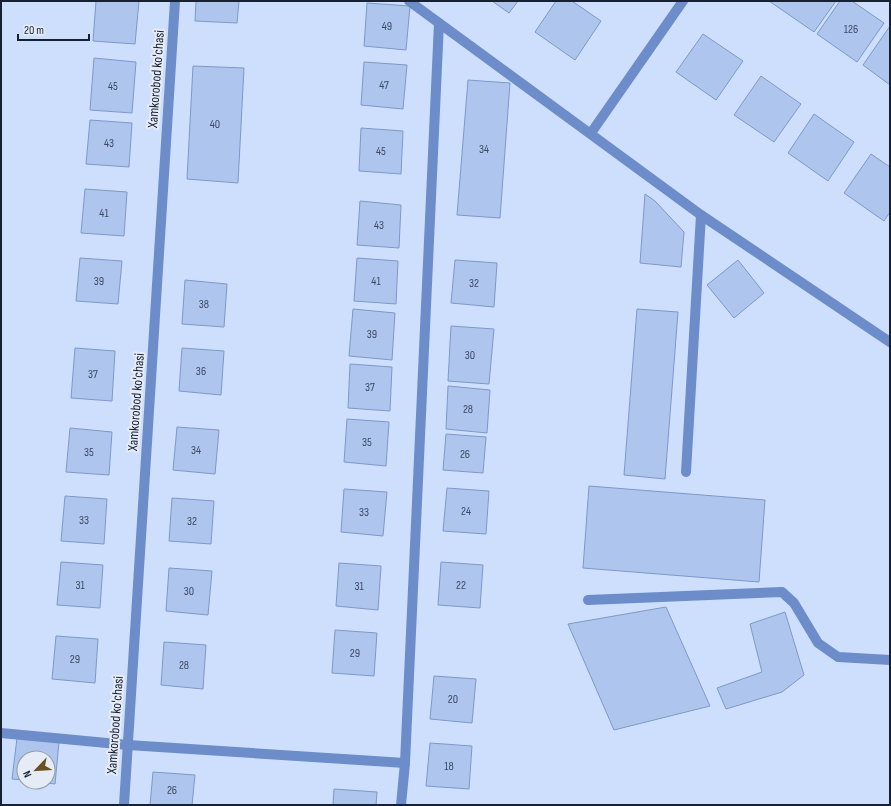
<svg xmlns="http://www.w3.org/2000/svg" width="891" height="806" font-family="'Sofia Sans Condensed',sans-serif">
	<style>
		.building { fill: #aec5ee; stroke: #7e98c9 }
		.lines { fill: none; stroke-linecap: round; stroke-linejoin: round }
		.street { stroke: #6d8dca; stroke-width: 10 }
		.labels { text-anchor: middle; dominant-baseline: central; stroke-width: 4; stroke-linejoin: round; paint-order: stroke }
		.number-label { font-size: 12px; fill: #3d4a62 }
		.street-label { font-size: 14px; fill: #172134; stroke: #e6ecf6 }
	</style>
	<rect width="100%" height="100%" fill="#cedffe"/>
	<!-- building -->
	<g class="building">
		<path d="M96,1H139L135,44L93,41Z"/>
		<path d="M196,1H239L237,23L195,21Z"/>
		<path d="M492,1H518L509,13Z"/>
		<path d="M556,1H572L601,21L575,60L535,32Z"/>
		<path d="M769,1H836L814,32Z"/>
		<path d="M840,1H852L884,23L857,62L817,34Z"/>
		<path d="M367,3L410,6L406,50L364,46Z"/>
		<path d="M890,26V85L863,65Z"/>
		<path d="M703,34L743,61L716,100L676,72Z"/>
		<path d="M94,58L136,62L132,113L90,110Z"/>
		<path d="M364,62L407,65L403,109L361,105Z"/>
		<path d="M193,66L244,68L238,183L187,179Z"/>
		<path d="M761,76L801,104L774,142L734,115Z"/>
		<path d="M468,80L510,83L500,218L457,215Z"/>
		<path d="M814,114L854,142L828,181L788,153Z"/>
		<path d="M90,120L132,123L129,167L86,164Z"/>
		<path d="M361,128L403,131L401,174L359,171Z"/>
		<path d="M871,154L890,167V212L884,221L844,193Z"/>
		<path d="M85,189L127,192L124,236L81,233Z"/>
		<path d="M645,194L655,201L684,232L681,267L640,263Z"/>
		<path d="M360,201L401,205L399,248L357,245Z"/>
		<path d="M80,258L122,261L118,304L76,301Z"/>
		<path d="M357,258L398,261L396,304L354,301Z"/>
		<path d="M455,260L497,263L494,307L451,303Z"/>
		<path d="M738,260L764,293L734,318L707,285Z"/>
		<path d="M185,280L227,284L224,327L182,324Z"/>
		<path d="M353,309L395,313L392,360L349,356Z"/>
		<path d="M637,309L678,312L665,479L624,475Z"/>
		<path d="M451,326L494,329L489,384L448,381Z"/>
		<path d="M75,348L115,351L112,401L71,398Z"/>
		<path d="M182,348L224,351L221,395L179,391Z"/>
		<path d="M350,364L392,367L390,411L348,408Z"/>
		<path d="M448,386L490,390L487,433L446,429Z"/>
		<path d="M347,419L389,422L386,466L344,462Z"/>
		<path d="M177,427L219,430L215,474L173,470Z"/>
		<path d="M70,428L112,432L109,475L66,472Z"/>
		<path d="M446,434L486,437L483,473L443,470Z"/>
		<path d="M589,486L765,500L759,582L583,568Z"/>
		<path d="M447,488L489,491L486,534L443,531Z"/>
		<path d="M344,489L387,492L383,536L341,532Z"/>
		<path d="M65,496L107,499L104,544L61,541Z"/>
		<path d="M172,498L214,501L211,544L169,541Z"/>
		<path d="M61,562L103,565L100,608L57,605Z"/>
		<path d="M441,562L483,565L480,608L438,605Z"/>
		<path d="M339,563L381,566L378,610L336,606Z"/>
		<path d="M169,568L212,571L208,615L166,611Z"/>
		<path d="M666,607L710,706L614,730L568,624Z"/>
		<path d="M785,612L804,675L782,692L726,709L717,688L762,672L750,624Z"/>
		<path d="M335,630L377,633L374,676L332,673Z"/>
		<path d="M56,636L98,639L95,683L52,679Z"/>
		<path d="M164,642L206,645L203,689L161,685Z"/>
		<path d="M434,676L476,679L472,723L430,719Z"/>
		<path d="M17,738L59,742L55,784L38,782H48V758H24V780L12,779Z"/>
		<path d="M430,743L472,746L469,789L426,786Z"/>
		<path d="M153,772L195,775L192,805H150Z"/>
		<path d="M334,789L377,792L376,805H333Z"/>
	</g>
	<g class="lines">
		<!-- street -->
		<g class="street">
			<path d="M409,1L701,215L890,342"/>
			<path d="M591,133L683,1"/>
			<path d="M686,472L701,215"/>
			<path d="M588,600L782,592L794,603L818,643L838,657L890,660"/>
			<path d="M1,733L128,745L405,763"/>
			<path d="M124,805L175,1"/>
			<path d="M401,805L405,763L439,23"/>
		</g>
	</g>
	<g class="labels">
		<!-- number labels -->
		<g class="number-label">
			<text x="387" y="26">49</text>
			<text x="851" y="29">126</text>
			<text x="384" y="85">47</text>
			<text x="113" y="86">45</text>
			<text x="215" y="124">40</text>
			<text x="109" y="143">43</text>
			<text x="484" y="149">34</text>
			<text x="381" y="151">45</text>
			<text x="104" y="213">41</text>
			<text x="379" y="225">43</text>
			<text x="99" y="281">39</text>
			<text x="376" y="281">41</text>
			<text x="474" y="283">32</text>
			<text x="204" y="304">38</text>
			<text x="372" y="334">39</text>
			<text x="470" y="355">30</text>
			<text x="201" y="371">36</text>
			<text x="93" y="374">37</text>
			<text x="370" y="387">37</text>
			<text x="468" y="409">28</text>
			<text x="367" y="442">35</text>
			<text x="196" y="450">34</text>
			<text x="89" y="452">35</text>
			<text x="465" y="454">26</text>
			<text x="466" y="511">24</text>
			<text x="364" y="512">33</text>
			<text x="84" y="520">33</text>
			<text x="192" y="521">32</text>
			<text x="80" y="585">31</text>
			<text x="461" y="585">22</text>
			<text x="359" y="586">31</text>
			<text x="189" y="591">30</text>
			<text x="355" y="653">29</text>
			<text x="75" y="659">29</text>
			<text x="184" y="665">28</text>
			<text x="453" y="699">20</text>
			<text x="449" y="766">18</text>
			<text x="172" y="790">26</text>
		</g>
		<!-- street labels -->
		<g class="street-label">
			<text transform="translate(156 79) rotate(-86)">Xamkorobod ko'chasi</text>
			<text transform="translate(136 402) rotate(-86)">Xamkorobod ko'chasi</text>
			<text transform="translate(115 725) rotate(-86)">Xamkorobod ko'chasi</text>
		</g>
	</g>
	<!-- border -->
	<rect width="891" height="806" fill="none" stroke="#172134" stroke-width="4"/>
	<!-- north arrow -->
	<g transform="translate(36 770) rotate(245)"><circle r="19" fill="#e6ecf6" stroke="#939ba8"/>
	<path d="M0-3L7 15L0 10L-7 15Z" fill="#695122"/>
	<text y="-6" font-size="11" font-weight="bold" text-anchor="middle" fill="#172134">N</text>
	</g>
	<!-- scale -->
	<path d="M18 34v6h71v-6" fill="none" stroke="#172134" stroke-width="2"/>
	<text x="24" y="34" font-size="12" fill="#172134" stroke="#e6ecf6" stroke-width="3" paint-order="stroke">20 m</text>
</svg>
